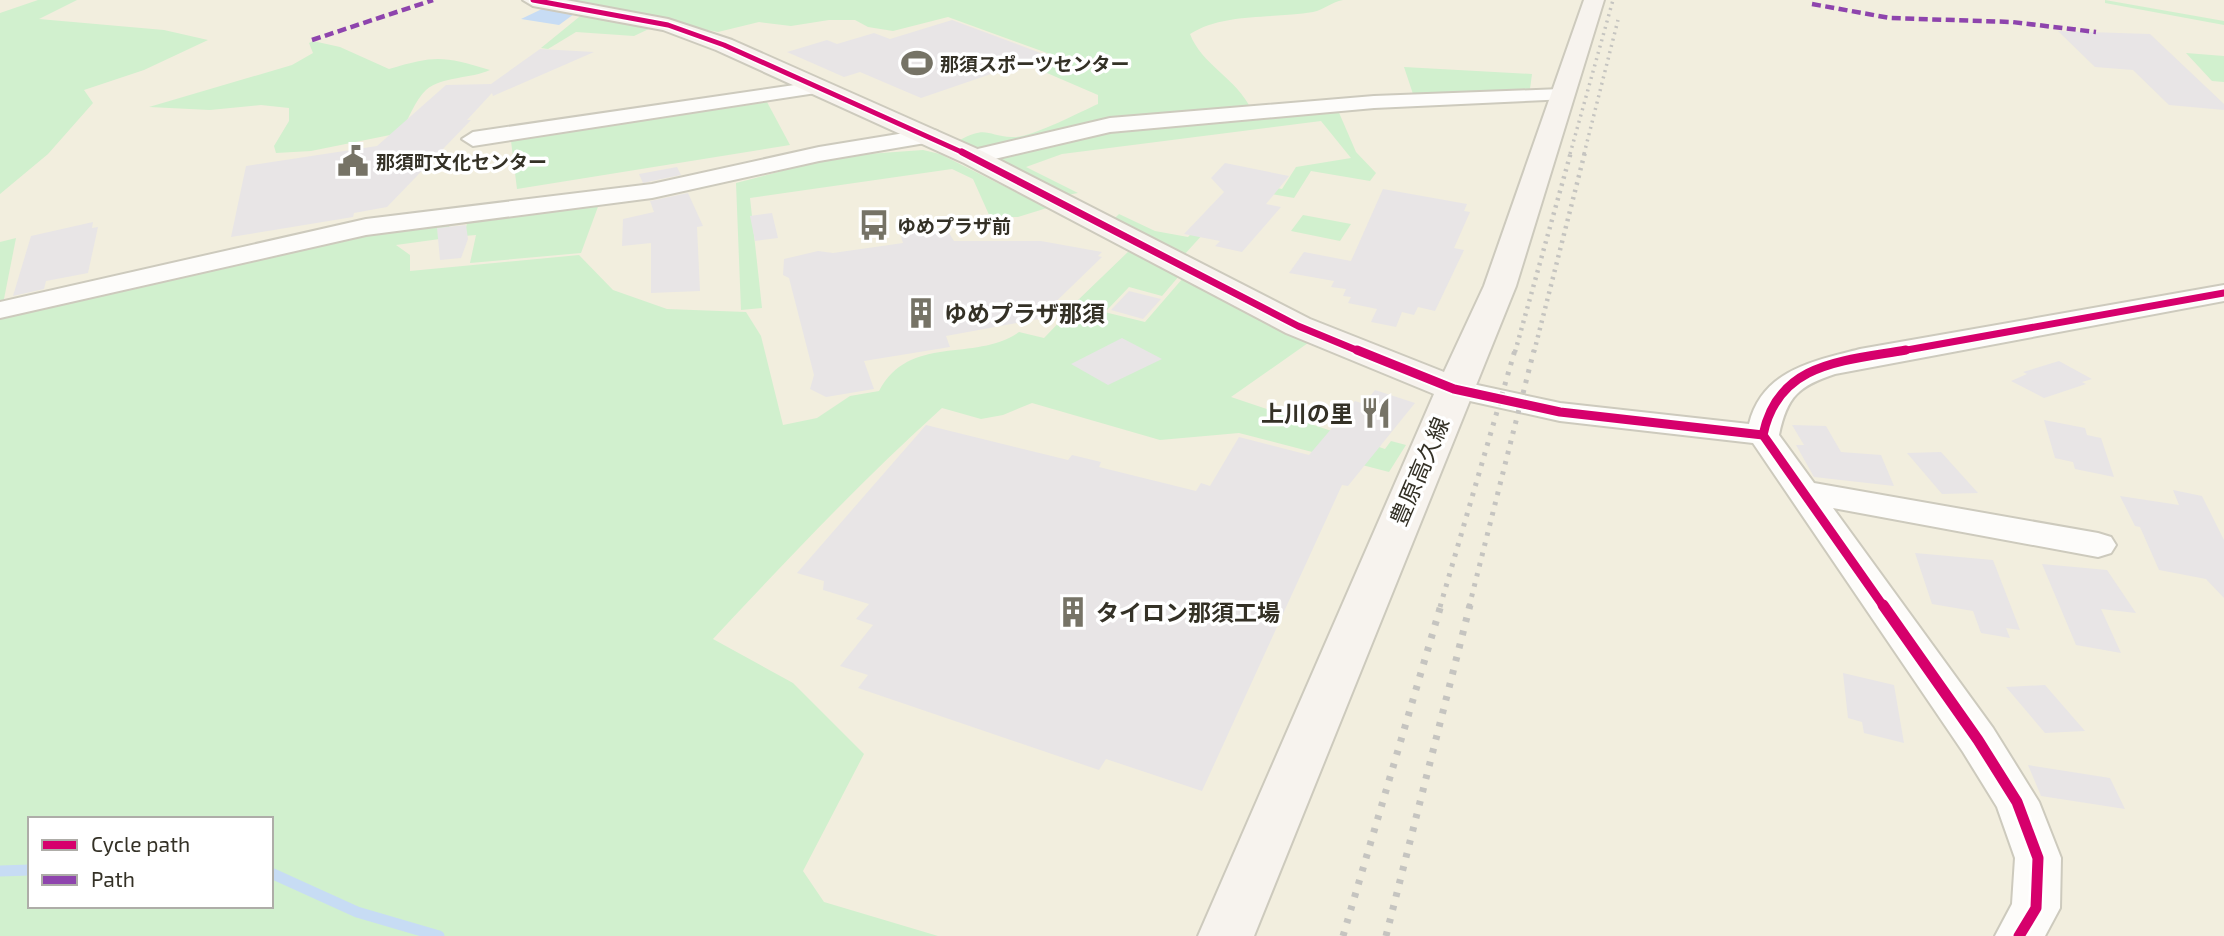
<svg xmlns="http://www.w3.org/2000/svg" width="2224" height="936" font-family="'Exo 2','Noto Sans JP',sans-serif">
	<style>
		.green { fill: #d1f0ce; fill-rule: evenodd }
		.water { fill: #c7dcf4 }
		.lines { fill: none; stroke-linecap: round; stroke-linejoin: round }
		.stream { stroke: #c7dcf4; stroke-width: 11 }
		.building { fill: #e8e5e6 }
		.street-casing { stroke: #cdcabd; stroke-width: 4 }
		.secondary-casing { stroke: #cdcabd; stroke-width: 4 }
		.street { fill: #fdfcfa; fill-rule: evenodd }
		.secondary { fill: #f7f3ee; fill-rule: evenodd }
		.rail-far3 { stroke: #c5c4c0; stroke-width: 3.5; stroke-dasharray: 2 4.5; stroke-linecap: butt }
		.rail-far2 { stroke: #c5c4c0; stroke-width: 4.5; stroke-dasharray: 2.5 5; stroke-linecap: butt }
		.rail-far1 { stroke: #c5c4c0; stroke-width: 5; stroke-dasharray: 3.5 7; stroke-linecap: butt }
		.rail { stroke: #c5c4c0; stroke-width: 7; stroke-dasharray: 4.5 9; stroke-linecap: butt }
		.quiet { stroke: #8e44ad; stroke-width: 4.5; stroke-dasharray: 9 4.5; stroke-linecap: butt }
		.cycleway-far3-casing { stroke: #fff; stroke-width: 8 }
		.cycleway-far2-casing { stroke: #fff; stroke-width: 10 }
		.cycleway-far1-casing { stroke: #fff; stroke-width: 13 }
		.cycleway-casing { stroke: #fff; stroke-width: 16 }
		.cycleway-far3 { stroke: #d6006c; stroke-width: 5 }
		.cycleway-far2 { stroke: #d6006c; stroke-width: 7 }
		.cycleway-far1 { stroke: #d6006c; stroke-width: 9 }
		.cycleway { stroke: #d6006c; stroke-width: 11 }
		.labels { text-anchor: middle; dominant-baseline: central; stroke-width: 7; stroke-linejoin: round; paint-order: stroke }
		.far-poi-label { font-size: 19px; font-weight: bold; fill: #343126; stroke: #fff; text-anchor: start }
		.poi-label { font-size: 23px; font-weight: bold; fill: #343126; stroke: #fff; text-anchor: start }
		.street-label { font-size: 23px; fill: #343126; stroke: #fff }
	</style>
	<rect width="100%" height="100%" fill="#f2eede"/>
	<!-- green -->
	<g class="green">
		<path d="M38,0H77L39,19L164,30L208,40L144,70L84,90L93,103L48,154L0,194V13Z"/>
		<path d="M555,0H1343C1331,2 1324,10 1313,12C1274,19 1224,12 1190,34C1201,64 1237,79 1251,109C1187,114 1120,116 1057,130C1025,136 990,161 960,140C987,125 987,136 1012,137C1029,139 1080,112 1098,104V95L1026,64L1050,54L948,17L893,31L868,27L855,20H829L791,26L759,22L718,32Z"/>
		<path d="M2105,0L2224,21V25L2105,3Z"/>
		<path d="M584,13L653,27L634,36L576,32L548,49L541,48Z"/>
		<path d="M313,41L340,47L389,69C436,55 443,56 490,70C471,79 442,76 426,90C415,100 408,121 400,133L311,151L276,153L274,146L289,121V108L261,105L210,110L149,107L292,65L313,53L309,43Z"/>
		<path d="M2186,53L2224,56V82L2212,81Z"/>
		<path d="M1404,67L1532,74L1530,89L1414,97Z"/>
		<path d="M767,102L790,145L517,189L511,141Z"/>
		<path d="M1337,108L1356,152L1376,173L1370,181L1311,171L1294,198L1244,189L1184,255L1115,218L1119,214L1155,231L1188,237L1240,181L1282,189L1296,167L1351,158L1321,121L1062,154L1026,167L1078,193L1067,195L991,156L1113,130Z"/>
		<path d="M923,150L940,154L1047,208L1018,217H990L973,179L952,169L750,198L762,308L741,310L736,183L839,156Z"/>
		<path d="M599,204L581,253L470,263L476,235L464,236L468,219Z"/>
		<path d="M1303,215L1351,224L1340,241L1291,231Z"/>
		<path d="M450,222L447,238L396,245L410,255V271L579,255L613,290L667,309L746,312L761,336L783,425L817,418L850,396L879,391C910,333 975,363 1019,332L1044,338L1076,305L1145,322L1183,278L1308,343L1231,397L1385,449L1391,441L1406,445L1389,472L1239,433L1160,440L1032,403L1003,415L981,419L942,408C861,481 787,560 713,639L793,683L864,754L803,871L824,902L938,936H0V316L355,235ZM30,819H271V906H30Z"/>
		<path d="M16,238L3,304L0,305V242Z"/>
		<path d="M1130,250L1179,276L1162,296L1129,287L1107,310L1075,303Z"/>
	</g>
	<!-- water -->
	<path class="water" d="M542,9L574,14L559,25L521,19Z"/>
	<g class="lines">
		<!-- stream -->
		<g class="stream">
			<path d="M0,871L30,870"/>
			<path d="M271,873L357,912L439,936"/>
		</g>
	</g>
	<!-- building -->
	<g class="building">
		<path d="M952,20L1046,55L921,98L860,72L844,77L787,52L827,40L837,44L874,33L890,39Z"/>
		<path d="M2058,31L2150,34L2224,104V110L2169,105L2133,70L2095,67Z"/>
		<path d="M540,49L594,52L493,96L492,93L467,120H471L387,207L354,213L353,217L231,237L246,166L377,146L446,85L491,84Z"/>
		<path d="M1225,163L1289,176L1266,204L1281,207L1242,252L1215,246L1220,241L1184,234L1224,192L1211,178Z"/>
		<path d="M677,167L681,175L652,181L643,183L639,174Z"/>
		<path d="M1383,189L1467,204L1464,211L1470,212L1454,248L1464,250L1435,311L1418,307L1414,315L1402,312L1396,327L1371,322L1377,309L1348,303L1351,297L1343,296L1346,289L1331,287L1334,281L1289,273L1304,252L1351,261Z"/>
		<path d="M688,193L703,226L697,227L700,291L651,293V243L622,246L623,219L654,212L650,201Z"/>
		<path d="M772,213L778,238L755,241L750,216Z"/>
		<path d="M93,222L92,228L98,227L88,273L46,281L44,289L13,296L31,236Z"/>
		<path d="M466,225L468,239L461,258L440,260L437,228Z"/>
		<path d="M946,228L954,241H1041L1102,252L1098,256L1102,257L1038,319L946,336L950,347L864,361L874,389L826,397L810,389L814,375L789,278L783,275L784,259L818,251L833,253L903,243L900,233Z"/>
		<path d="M1129,291L1161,299L1143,319L1111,310Z"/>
		<path d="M1122,338L1162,359L1108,385L1071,364Z"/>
		<path d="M2059,361L2092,379L2082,382L2086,384L2044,398L2011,381L2027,374L2023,372Z"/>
		<path d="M1375,390L1415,403L1348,486L1342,485L1202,791L1106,759L1099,770L858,688L868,675L840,666L873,625L856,619L869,604L823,590L824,581L797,573L926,425L1068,460L1072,455L1101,462L1099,467L1196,491L1201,483L1210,486L1239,437L1309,455L1355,401L1364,404Z"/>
		<path d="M2044,420L2085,428L2087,435L2101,438L2114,477L2075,469L2073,462L2055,458Z"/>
		<path d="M1792,425L1826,426L1841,452L1881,455L1894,486L1814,477L1796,445H1804Z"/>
		<path d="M1941,452L1978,493L1942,494L1907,453Z"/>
		<path d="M2173,490L2202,496L2224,540V598L2206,579L2159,570L2140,527L2135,526L2120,496L2179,505Z"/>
		<path d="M1915,553L1993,560L2020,630L2006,628L2010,638L1981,633L1973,611L1932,604Z"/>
		<path d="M2042,564L2107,570L2136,613L2101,609L2121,653L2076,645Z"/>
		<path d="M1843,673L1894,685L1904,743L1864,733L1862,722L1848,718Z"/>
		<path d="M2045,685L2085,731L2045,733L2006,687Z"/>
		<path d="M2028,765L2110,778L2125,809L2041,796Z"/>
	</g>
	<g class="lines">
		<defs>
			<g id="street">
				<path d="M822,81L832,87L829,91L473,146L462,139L473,132Z"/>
				<path d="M1561,89L1571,95L1568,99L1374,108L1110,132L973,164L962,157L965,152L1110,118L1374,96Z"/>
				<path d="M929,129L937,131L940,136L937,141L819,161L652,198L366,235L0,318V302L366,219L652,184L819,147Z"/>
				<path d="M2224,285V301L1835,374C1799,386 1787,396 1779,435L1814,483L2098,533L2111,537L2116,545L2111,553L2098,557L1833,508L1993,728L2039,802L2061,858L2060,908L2045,936H1995L2012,904L2015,858L1997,807L1963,752L1753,443L1560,421L1443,395L1439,389L1443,383L1454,380L1560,403L1749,424C1762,370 1814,361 1860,349Z"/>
			</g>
			<path id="secondary" d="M523,0H566L668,19L732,40L982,151L1310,319L1444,372L1484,286L1584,0H1604L1516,286L1254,936H1198L1434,394L1286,333L964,163L716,50L663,30L533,6Z"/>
		</defs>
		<!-- street casing -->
		<use href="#street" class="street-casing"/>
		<!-- secondary casing -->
		<use href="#secondary" class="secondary-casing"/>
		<!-- street -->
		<use href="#street" class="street"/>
		<!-- secondary -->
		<use href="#secondary" class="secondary"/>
		<!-- rail-far3 -->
		<g class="rail-far3">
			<path d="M1570,154L1613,0"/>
			<path d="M1584,154L1618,20"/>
		</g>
		<!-- rail-far2 -->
		<g class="rail-far2">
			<path d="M1515,352L1571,152"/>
			<path d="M1534,352L1585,152"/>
		</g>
		<!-- rail-far1 -->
		<g class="rail-far1">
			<path d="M1440,607L1515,350"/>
			<path d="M1469,607L1534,350"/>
		</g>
		<!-- rail -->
		<g class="rail">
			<path d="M1343,936L1441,605"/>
			<path d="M1386,936L1470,605"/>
		</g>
		<!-- quiet -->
		<g class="quiet">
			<path d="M1812,4L1890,18L2012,22L2096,32"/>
			<path d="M312,40L433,0"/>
		</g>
		<defs>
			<path id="cycleway-far3" d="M533,0L668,25L724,45L966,154"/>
			<g id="cycleway-far2">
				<path d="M962,152L1298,326L1361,352"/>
				<path d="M1896,352L2224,293"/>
			</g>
			<g id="cycleway-far1">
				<path d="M1357,350L1454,389L1560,412L1763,435"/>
				<path d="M1884,607L1763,435C1778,362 1843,361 1906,350"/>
			</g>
			<path id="cycleway" d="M1883,605L1978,740L2017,802L2038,858L2036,908L2019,936"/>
		</defs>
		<!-- cycleway-far3 casing -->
		<use href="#cycleway-far3" class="cycleway-far3-casing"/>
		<!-- cycleway-far2 casing -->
		<use href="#cycleway-far2" class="cycleway-far2-casing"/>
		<!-- cycleway-far1 casing -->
		<use href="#cycleway-far1" class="cycleway-far1-casing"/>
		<!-- cycleway casing -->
		<use href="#cycleway" class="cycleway-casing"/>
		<!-- cycleway-far3 -->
		<use href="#cycleway-far3" class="cycleway-far3"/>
		<!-- cycleway-far2 -->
		<use href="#cycleway-far2" class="cycleway-far2"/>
		<!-- cycleway-far1 -->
		<use href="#cycleway-far1" class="cycleway-far1"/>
		<!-- cycleway -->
		<use href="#cycleway" class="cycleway"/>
	</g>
	<!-- icons -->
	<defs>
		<symbol id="stadium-bare" viewBox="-9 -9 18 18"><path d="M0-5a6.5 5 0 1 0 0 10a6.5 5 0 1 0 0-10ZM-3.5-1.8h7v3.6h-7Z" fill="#767366" stroke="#fff" stroke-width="2.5" paint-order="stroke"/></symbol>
		<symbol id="civic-bare" viewBox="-9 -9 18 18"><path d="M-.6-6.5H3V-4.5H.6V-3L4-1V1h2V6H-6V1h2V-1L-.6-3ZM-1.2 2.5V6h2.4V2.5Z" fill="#767366" stroke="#fff" stroke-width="2.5" paint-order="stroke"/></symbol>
		<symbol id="bus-bare" viewBox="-9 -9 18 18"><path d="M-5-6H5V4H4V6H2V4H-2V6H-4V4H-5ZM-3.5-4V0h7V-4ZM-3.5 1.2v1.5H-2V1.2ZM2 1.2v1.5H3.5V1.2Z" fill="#767366" stroke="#fff" stroke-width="2.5" paint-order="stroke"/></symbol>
		<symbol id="building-bare" viewBox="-9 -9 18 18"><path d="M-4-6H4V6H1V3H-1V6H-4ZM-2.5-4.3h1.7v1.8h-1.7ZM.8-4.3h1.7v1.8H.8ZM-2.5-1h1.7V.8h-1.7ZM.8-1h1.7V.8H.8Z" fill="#767366" stroke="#fff" stroke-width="2.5" paint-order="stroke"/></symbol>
		<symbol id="restaurant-bare" viewBox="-9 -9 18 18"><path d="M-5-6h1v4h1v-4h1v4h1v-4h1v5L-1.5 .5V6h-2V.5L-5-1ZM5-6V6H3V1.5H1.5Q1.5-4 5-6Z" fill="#767366" stroke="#fff" stroke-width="2.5" paint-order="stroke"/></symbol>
	</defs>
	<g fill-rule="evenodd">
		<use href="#stadium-bare" x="895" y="41" width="44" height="44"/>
		<use href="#civic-bare" x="331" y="139" width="44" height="44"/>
		<use href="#bus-bare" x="852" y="203" width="44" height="44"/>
		<use href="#building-bare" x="899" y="291" width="44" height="44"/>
		<use href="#restaurant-bare" x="1354" y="391" width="44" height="44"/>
		<use href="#building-bare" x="1051" y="590" width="44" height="44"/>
	</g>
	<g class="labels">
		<!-- far-poi labels -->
		<g class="far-poi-label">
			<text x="940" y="63">那須スポーツセンター</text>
			<text x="376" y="161">那須町文化センター</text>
			<text x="897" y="225">ゆめプラザ前</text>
		</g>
		<!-- poi labels -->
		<g class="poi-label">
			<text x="944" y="313">ゆめプラザ那須</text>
			<text x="1353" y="413" text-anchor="end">上川の里</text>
			<text x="1096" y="612">タイロン那須工場</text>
		</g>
		<!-- street labels -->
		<g class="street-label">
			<text transform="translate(1419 471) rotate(-67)">豊原高久線</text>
		</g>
	</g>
	<!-- legend -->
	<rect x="28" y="817" width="245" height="91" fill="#ffffff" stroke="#aeada8" stroke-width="2"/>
	<rect x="42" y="840" width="35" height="10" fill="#d6006c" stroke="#aeada8" stroke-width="2"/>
	<text x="91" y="852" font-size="21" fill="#343126">Cycle path</text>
	<rect x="42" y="875" width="35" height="10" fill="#8e44ad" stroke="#aeada8" stroke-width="2"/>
	<text x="91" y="887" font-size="21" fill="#343126">Path</text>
</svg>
